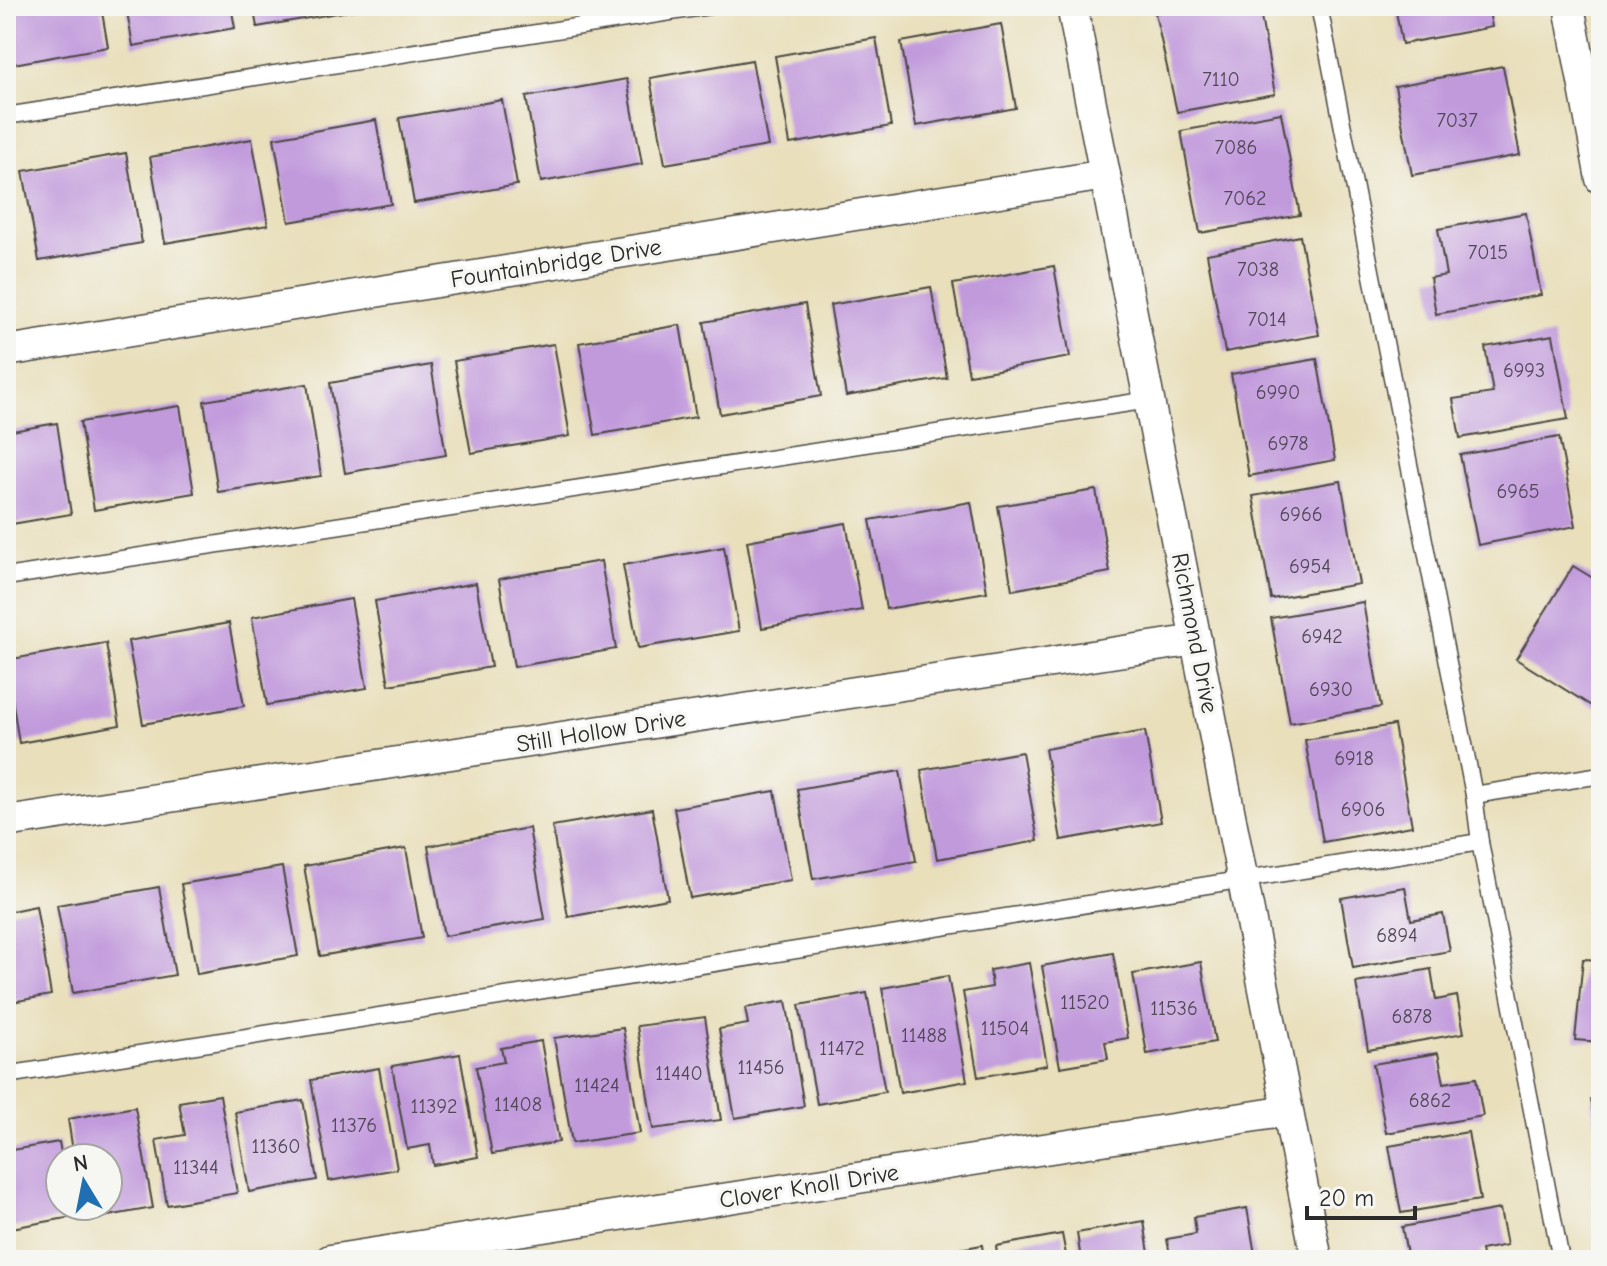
<svg xmlns="http://www.w3.org/2000/svg" width="1607" height="1266" font-family="'Comic Neue',sans-serif">
	<style>
		.building { fill: #c19adc }
		.lines { fill: none; stroke-linecap: round; stroke-linejoin: round }
		.lane-casing { stroke: #484641; stroke-width: 19 }
		.street-casing { stroke: #484641; stroke-width: 33 }
		.lane { stroke: #fff; stroke-width: 16 }
		.street { stroke: #fff; stroke-width: 30 }
		.labels { text-anchor: middle; dominant-baseline: central; stroke-width: 7; stroke-linejoin: round; paint-order: stroke }
		.number-label { font-size: 20px; fill: #504757 }
		.street-label { font-size: 24px; fill: #2b2b2b; stroke: #f6f6f2 }
	</style>
	<rect width="100%" height="100%" fill="#f6f6f2"/>
	<filter id="ink" filterUnits="userSpaceOnUse"><feTurbulence type="fractalNoise" baseFrequency=".0125" numOctaves="2"/><feDisplacementMap in="SourceGraphic" scale="16" xChannelSelector="R" yChannelSelector="G"/><feConvolveMatrix kernelMatrix="1 2 1 2 8 2 1 2 1" color-interpolation-filters="sRGB"/></filter>
	<filter id="wash" filterUnits="userSpaceOnUse"><feTurbulence type="fractalNoise" baseFrequency=".006" numOctaves="4" result="noise"/><feDisplacementMap in="SourceGraphic" scale="32" xChannelSelector="R" yChannelSelector="G"/><feGaussianBlur stdDeviation="1.8" result="paint"/><feColorMatrix in="noise" values="0 0 0 0 0 0 0 0 0 0 0 0 0 0 0 0 0 1.4 0 .05"/><feComposite in="paint" operator="in"/></filter>
	<g filter="url(#wash)">
		<rect width="100%" height="100%" fill="#e9dfbb"/>
		<g id="blocks">
			<!-- building -->
			<g class="building">
				<path d="M6,6H101L108,47L8,65Z"/>
				<path d="M126,6H231L235,28L133,46Z"/>
				<path d="M253,6H359L360,9L257,27Z"/>
				<path d="M1192,6H1259L1275,94L1177,112L1155,13Z"/>
				<path d="M1395,6H1488L1492,27L1402,44Z"/>
				<path d="M1001,24L1016,108L916,126L901,42Z"/>
				<path d="M876,38L891,126L790,144L775,56Z"/>
				<path d="M752,60L768,146L665,164L650,78Z"/>
				<path d="M1503,66L1520,155L1412,175L1395,86Z"/>
				<path d="M627,79L642,164L541,182L526,97Z"/>
				<path d="M502,100L517,185L414,203L399,118Z"/>
				<path d="M1281,113L1300,215L1200,233L1181,131Z"/>
				<path d="M376,120L391,204L289,222L274,138Z"/>
				<path d="M252,139L268,225L165,243L150,157Z"/>
				<path d="M126,153L142,243L39,261L23,171Z"/>
				<path d="M1526,213L1541,295L1436,314L1430,278L1446,275L1438,229Z"/>
				<path d="M6,220L15,260L6,262Z"/>
				<path d="M1300,236L1319,335L1225,352L1207,254Z"/>
				<path d="M1054,266L1070,357L969,375L953,284Z"/>
				<path d="M931,287L947,378L846,396L830,305Z"/>
				<path d="M805,304L821,396L720,414L704,322Z"/>
				<path d="M680,325L696,417L595,435L579,343Z"/>
				<path d="M1553,335L1568,419L1460,438L1453,399L1493,393L1485,347Z"/>
				<path d="M554,344L570,436L471,453L454,361Z"/>
				<path d="M1317,359L1335,460L1249,476L1231,374Z"/>
				<path d="M431,365L446,455L345,473L330,383Z"/>
				<path d="M307,384L321,476L218,492L204,401Z"/>
				<path d="M180,406L194,493L94,510L80,422Z"/>
				<path d="M57,423L71,514L6,525V432Z"/>
				<path d="M1559,437L1576,526L1478,545L1460,455Z"/>
				<path d="M1341,481L1359,584L1271,599L1253,496Z"/>
				<path d="M1096,490L1110,572L1012,590L998,506Z"/>
				<path d="M971,502L987,592L886,609L870,520Z"/>
				<path d="M846,523L862,610L762,628L747,541Z"/>
				<path d="M724,547L739,631L638,648L623,565Z"/>
				<path d="M601,561L616,649L514,667L499,579Z"/>
				<path d="M1573,566L1601,583V705L1598,710L1516,659Z"/>
				<path d="M476,583L491,667L389,685L375,601Z"/>
				<path d="M351,599L367,688L267,705L252,617Z"/>
				<path d="M1363,602L1381,707L1290,723L1271,618Z"/>
				<path d="M229,623L244,706L143,724L128,641Z"/>
				<path d="M106,643L120,725L19,743L6,660Z"/>
				<path d="M1394,725L1412,826L1323,842L1305,740Z"/>
				<path d="M1145,731L1161,822L1061,840L1045,749Z"/>
				<path d="M1022,752L1038,841L937,859L921,770Z"/>
				<path d="M900,771L916,861L813,879L797,789Z"/>
				<path d="M775,791L791,880L690,898L674,808Z"/>
				<path d="M652,809L668,899L568,917L552,826Z"/>
				<path d="M529,828L545,919L444,936L428,846Z"/>
				<path d="M406,848L422,938L320,956L304,866Z"/>
				<path d="M282,867L298,956L197,974L181,884Z"/>
				<path d="M159,887L175,975L73,993L57,905Z"/>
				<path d="M1405,887L1411,920L1443,914L1450,951L1353,968L1341,898Z"/>
				<path d="M36,906L51,995L6,1003V912Z"/>
				<path d="M1113,953L1128,1038L1105,1042L1108,1059L1060,1067L1042,966Z"/>
				<path d="M1583,959L1601,960V1042L1575,1040Z"/>
				<path d="M1201,962L1215,1042L1147,1054L1133,974Z"/>
				<path d="M1029,963L1047,1065L978,1077L963,992L992,987L990,970Z"/>
				<path d="M1431,969L1436,1000L1457,996L1464,1033L1368,1050L1356,983Z"/>
				<path d="M948,976L967,1081L900,1093L882,988Z"/>
				<path d="M867,993L885,1092L817,1104L799,1005Z"/>
				<path d="M786,1001L804,1106L735,1118L719,1029L748,1024L745,1008Z"/>
				<path d="M705,1017L721,1120L653,1129L637,1026Z"/>
				<path d="M623,1028L640,1133L572,1143L554,1038Z"/>
				<path d="M541,1041L559,1142L492,1154L476,1067L504,1062L501,1048Z"/>
				<path d="M1438,1053L1444,1083L1476,1078L1483,1116L1386,1133L1373,1064Z"/>
				<path d="M460,1054L478,1157L433,1165L430,1145L407,1149L392,1066Z"/>
				<path d="M379,1068L397,1169L329,1181L311,1080Z"/>
				<path d="M220,1095L237,1193L167,1205L156,1140L185,1135L179,1102Z"/>
				<path d="M1601,1099V1140H1598L1591,1100Z"/>
				<path d="M303,1100L317,1180L249,1192L235,1112Z"/>
				<path d="M135,1107L153,1208L85,1220L83,1206H108V1158H74L68,1119Z"/>
				<path d="M1468,1132L1480,1200L1401,1213L1389,1146Z"/>
				<path d="M59,1142L62,1158H60V1206H71L72,1217L6,1229V1151Z"/>
				<path d="M1247,1208L1256,1260H1171L1167,1239L1196,1234L1194,1217Z"/>
				<path d="M1500,1209L1507,1245L1481,1250L1483,1260H1408L1402,1227Z"/>
				<path d="M1144,1221L1150,1260H1081L1077,1233Z"/>
				<path d="M1062,1234L1067,1260H998L996,1246Z"/>
				<path d="M982,1245L984,1260H916L915,1257Z"/>
			</g>
		</g>
	</g>
	<g filter="url(#ink)">
		<use href="#blocks" fill-opacity="0" stroke="#484641" stroke-width="2"/>
		<g class="lines">
			<defs>
				<g id="lane">
					<path d="M1319,6L1474,795L1480,842L1561,1260"/>
					<path d="M6,116L709,6"/>
					<path d="M6,577L1149,400"/>
					<path d="M1474,795L1601,775"/>
					<path d="M6,1075L1480,842"/>
				</g>
				<g id="street">
					<path d="M1072,6L1317,1260"/>
					<path d="M1569,6L1601,179"/>
					<path d="M6,351L1105,175"/>
					<path d="M6,822L1196,640"/>
					<path d="M330,1260L1288,1111"/>
				</g>
			</defs>
			<!-- lane casing -->
			<use href="#lane" class="lane-casing"/>
			<!-- street casing -->
			<use href="#street" class="street-casing"/>
			<!-- lane -->
			<use href="#lane" class="lane"/>
			<!-- street -->
			<use href="#street" class="street"/>
		</g>
	</g>
	<g class="labels">
		<!-- number labels -->
		<g class="number-label">
			<text x="1221" y="79">7110</text>
			<text x="1457" y="120">7037</text>
			<text x="1236" y="147">7086</text>
			<text x="1245" y="198">7062</text>
			<text x="1488" y="252">7015</text>
			<text x="1258" y="269">7038</text>
			<text x="1267" y="319">7014</text>
			<text x="1524" y="370">6993</text>
			<text x="1278" y="392">6990</text>
			<text x="1288" y="443">6978</text>
			<text x="1518" y="491">6965</text>
			<text x="1301" y="514">6966</text>
			<text x="1310" y="566">6954</text>
			<text x="1322" y="636">6942</text>
			<text x="1331" y="689">6930</text>
			<text x="1354" y="758">6918</text>
			<text x="1363" y="809">6906</text>
			<text x="1397" y="935">6894</text>
			<text x="1085" y="1002">11520</text>
			<text x="1174" y="1008">11536</text>
			<text x="1412" y="1016">6878</text>
			<text x="1005" y="1028">11504</text>
			<text x="924" y="1035">11488</text>
			<text x="842" y="1048">11472</text>
			<text x="761" y="1067">11456</text>
			<text x="679" y="1073">11440</text>
			<text x="597" y="1085">11424</text>
			<text x="1430" y="1100">6862</text>
			<text x="518" y="1104">11408</text>
			<text x="434" y="1106">11392</text>
			<text x="354" y="1125">11376</text>
			<text x="276" y="1146">11360</text>
			<text x="196" y="1167">11344</text>
		</g>
		<!-- street labels -->
		<g class="street-label">
			<text transform="translate(556 263) rotate(-9)">Fountainbridge Drive</text>
			<text transform="translate(1195 633) rotate(79)">Richmond Drive</text>
			<text transform="translate(601 731) rotate(-9)">Still Hollow Drive</text>
			<text transform="translate(809 1186) rotate(-9)">Clover Knoll Drive</text>
		</g>
	</g>
	<!-- margin -->
	<rect width="1607" height="1266" fill="none" stroke="#f6f6f2" stroke-width="32"/>
	<!-- north arrow -->
	<g transform="translate(84 1182) rotate(350)"><circle r="38" fill="#f6f6f2" stroke="#a5a5a2" stroke-width="2"/>
	<path d="M0-6L14 30L0 20L-14 30Z" fill="#1f6fb2"/>
	<text y="-12" font-size="22" font-weight="bold" text-anchor="middle" fill="#2b2b2b">N</text>
	</g>
	<!-- scale -->
	<path d="M1307 1206v12h108v-12" fill="none" stroke="#2b2b2b" stroke-width="4"/>
	<text x="1319" y="1206" font-size="24" fill="#2b2b2b" stroke="#f6f6f2" stroke-width="6" paint-order="stroke">20 m</text>
</svg>
